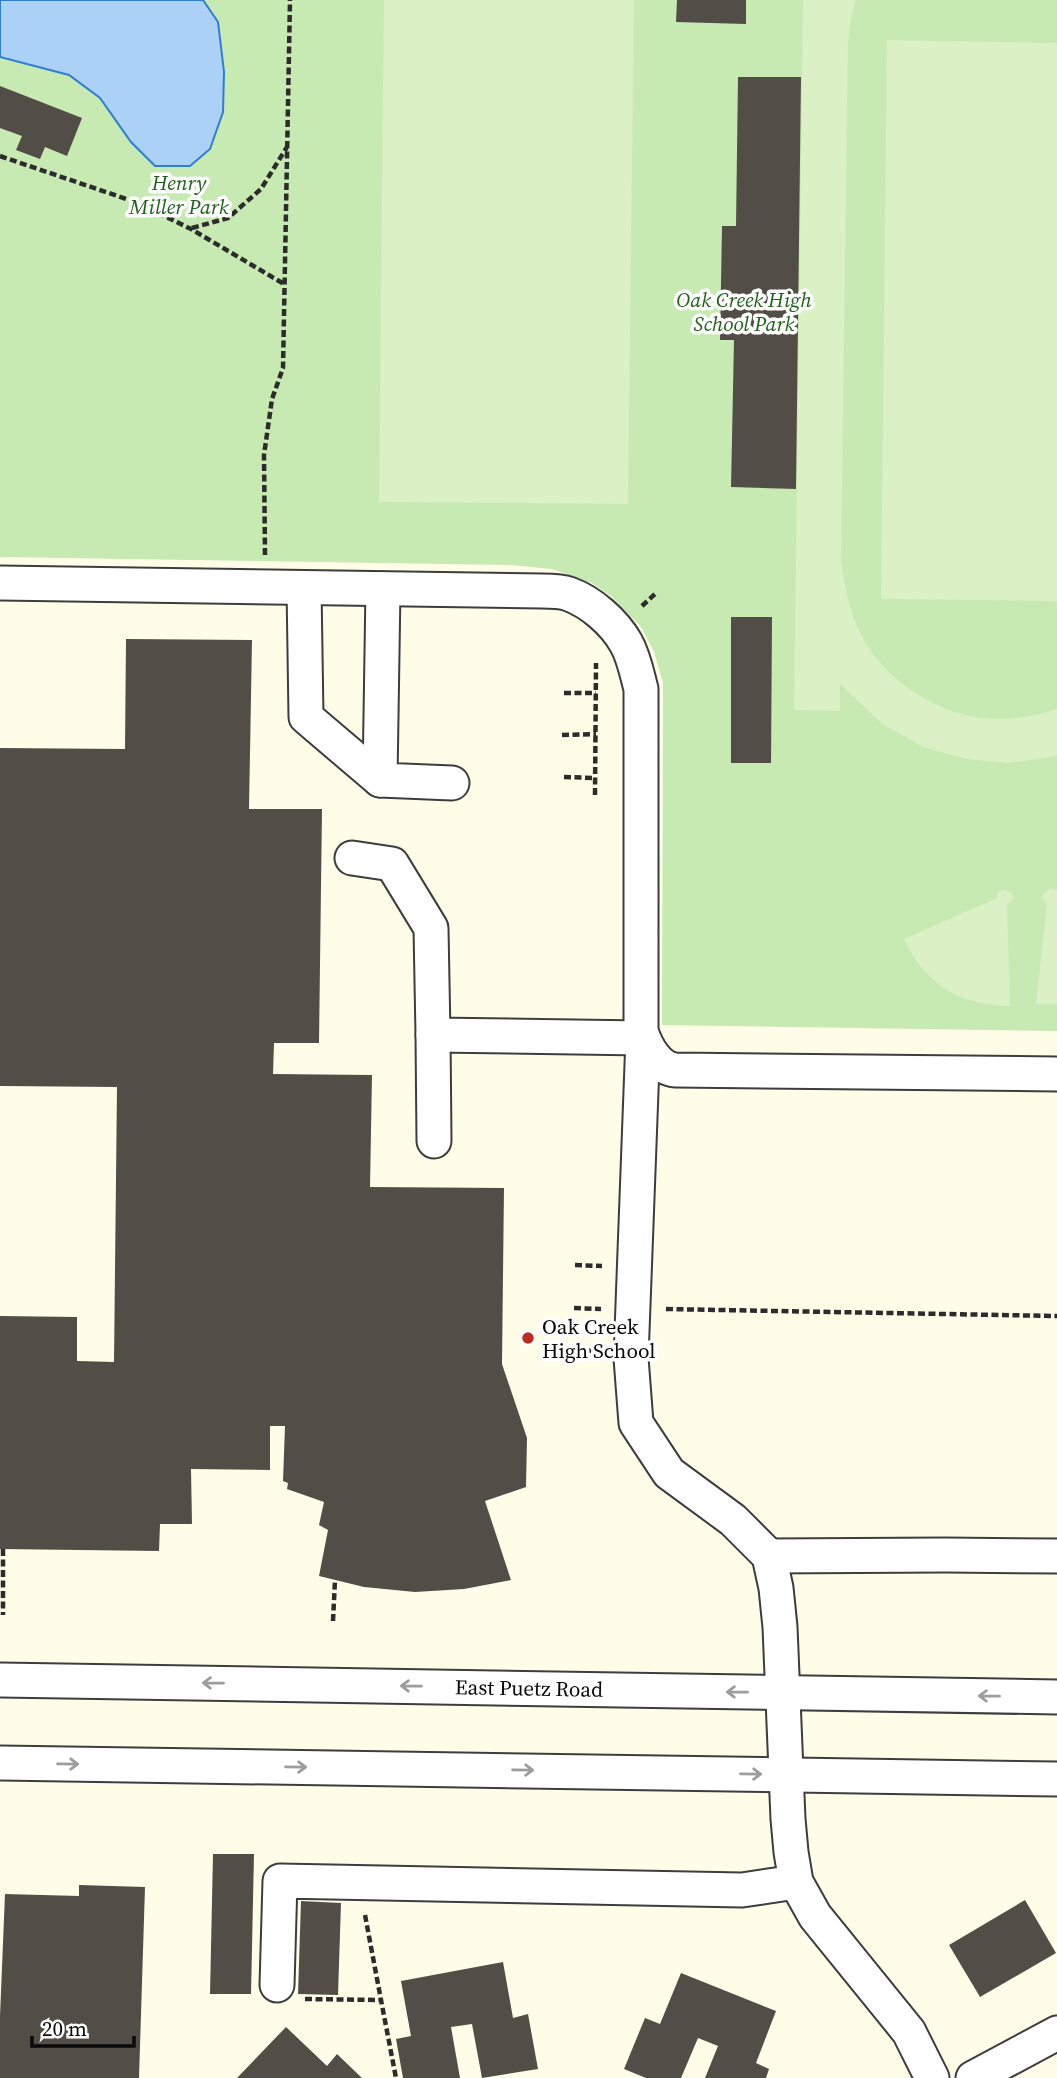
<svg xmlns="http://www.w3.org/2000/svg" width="1057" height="2078" font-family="'Source Serif 4',serif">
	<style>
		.green { fill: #c7e9b2 }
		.pitch { fill: #dbf0c4 }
		.water { fill: #abd1f7; stroke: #317dd0; stroke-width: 2 }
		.building { fill: #534d47 }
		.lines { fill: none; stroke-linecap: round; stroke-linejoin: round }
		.minor-casing { stroke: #3d3d3d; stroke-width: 37 }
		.path { stroke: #2c2c2c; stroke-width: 4.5; stroke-dasharray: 7 3.5; stroke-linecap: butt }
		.minor { stroke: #fff; stroke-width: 33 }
		.oneway { stroke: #9d9d9d }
		.poi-dot { fill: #bc2c21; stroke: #fff; stroke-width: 2.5 }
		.labels { text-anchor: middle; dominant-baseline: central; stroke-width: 7; stroke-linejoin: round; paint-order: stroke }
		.park-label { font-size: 21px; font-style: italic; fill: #21621b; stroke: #fff }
		.poi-label { font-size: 21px; fill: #0a0a0a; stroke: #fff; text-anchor: start }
		.street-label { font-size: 21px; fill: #0a0a0a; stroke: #fff }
	</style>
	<rect width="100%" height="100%" fill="#fffde8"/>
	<!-- green -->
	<path class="green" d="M0,0H1057V1031L662,1025L663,683L654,652L641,627L611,596L592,583L567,574L552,569L511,565L0,557Z"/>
	<!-- pitch -->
	<g class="pitch">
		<path d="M384,0H634L628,504L379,502Z"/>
		<path d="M803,0H856L850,22L848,44L841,563C845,584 848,605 857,626C877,674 931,712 982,718C1007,721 1034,717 1057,709V755L1052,757L1009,763L967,759L923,747L881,723L840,684V711L794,710Z"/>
		<path d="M887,40L1057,43V601L881,599Z"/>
		<path d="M1050,888L1057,890V1004H1036L1047,904L1043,898V894Z"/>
		<path d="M1005,890L1012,894L1013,899L1007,905L1010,1006C960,1006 925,984 904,939L997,898L999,891Z"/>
	</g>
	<!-- water -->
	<path class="water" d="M0,0H203L218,22L224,72L223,112L210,149L190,166H155L131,142L100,98L69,75L0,57Z"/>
	<!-- building -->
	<g class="building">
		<path d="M677,0H746V24L676,22Z"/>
		<path d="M738,77H801L796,489L731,487L734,340H720L722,226H736Z"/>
		<path d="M0,86L82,118L67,156L45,147L40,159L16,150L22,136L0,128Z"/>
		<path d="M731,617H772L771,763H731Z"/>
		<path d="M126,639L252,640L249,809H322L319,1043H274L273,1074L372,1075L370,1187L504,1188L502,1364L527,1438L526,1487L485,1501L511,1580L464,1589L415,1592L364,1587L319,1576L328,1530L319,1525L324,1502L287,1489L288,1483L283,1481L285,1426H270V1470L191,1469L192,1524H160L159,1551L0,1549V1316L77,1317V1361L114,1362L117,1087L0,1086V748L125,749Z"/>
		<path d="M213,1854H254L251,1994H210Z"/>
		<path d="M79,1885L145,1887L139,2078H0V2016L5,1894L79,1896Z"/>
		<path d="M1025,1900L1056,1953L980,1997L949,1945Z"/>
		<path d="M301,1901L341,1903L338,1995L298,1994Z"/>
		<path d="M503,1962L513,2018L528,2014L538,2069L482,2078L472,2024L451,2027L460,2078H403L396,2039L411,2036L401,1981Z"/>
		<path d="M681,1973L776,2011L756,2063L769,2069L766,2078H705L718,2046L698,2038L681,2078H646L624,2069L645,2018L660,2024Z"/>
		<path d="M286,2027L327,2066L337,2054L362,2078H237Z"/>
	</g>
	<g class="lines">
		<defs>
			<g id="minor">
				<path d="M0,583L542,591C550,591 561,591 569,594C591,602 614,622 626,643C634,657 637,674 641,689V1031C646,1047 658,1069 676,1070L1057,1074"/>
				<path d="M304,588L306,717L380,780"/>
				<path d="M383,589L380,780L452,783"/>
				<path d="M352,858L392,864L431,928L433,1035L643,1038L631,1358L636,1423L669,1473L733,1520L769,1556L776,1588L780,1627L788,1819L791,1852L796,1882L815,1916L909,2032L932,2078"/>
				<path d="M433,1035L434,1141"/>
				<path d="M769,1556L945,1555L1057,1556"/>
				<path d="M0,1680L1057,1697"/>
				<path d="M0,1763L1057,1779"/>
				<path d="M277,1985L280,1881L742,1890L796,1882"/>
				<path d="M973,2078L1057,2033"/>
			</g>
		</defs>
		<!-- minor casing -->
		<use href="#minor" class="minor-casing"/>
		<!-- path -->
		<g class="path">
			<path d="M0,156L138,203L191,229L284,284"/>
			<path d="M192,228L228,218L261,189L287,147"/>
			<path d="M265,555L264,455L272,399L283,368L290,0"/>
			<path d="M642,606L656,593"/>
			<path d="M564,693H596"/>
			<path d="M562,735L596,734"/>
			<path d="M564,777L595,778"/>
			<path d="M595,795L596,663"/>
			<path d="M575,1265L602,1266"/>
			<path d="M574,1308L601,1309"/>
			<path d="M666,1309L1057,1316"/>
			<path d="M574,1350L598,1351"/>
			<path d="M3,1549V1615"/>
			<path d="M333,1621L335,1580"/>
			<path d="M365,1915L381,2000"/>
			<path d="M305,1999L381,2000L396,2078"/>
		</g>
		<!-- minor -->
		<use href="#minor" class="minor"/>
	</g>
	<!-- one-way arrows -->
	<defs><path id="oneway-shaft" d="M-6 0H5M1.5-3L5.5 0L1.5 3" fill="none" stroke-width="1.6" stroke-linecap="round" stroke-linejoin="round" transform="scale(1.75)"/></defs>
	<g class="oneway">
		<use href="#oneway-shaft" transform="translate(213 1683) rotate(-179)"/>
		<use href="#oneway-shaft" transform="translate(411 1686) rotate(-179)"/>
		<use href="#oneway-shaft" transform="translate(737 1692) rotate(-179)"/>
		<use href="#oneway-shaft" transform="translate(989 1696) rotate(-179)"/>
		<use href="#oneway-shaft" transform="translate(68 1764) rotate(1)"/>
		<use href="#oneway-shaft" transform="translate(296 1767) rotate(1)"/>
		<use href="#oneway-shaft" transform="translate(523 1770) rotate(1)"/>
		<use href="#oneway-shaft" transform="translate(751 1774) rotate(1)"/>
	</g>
	<!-- markers -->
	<circle class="poi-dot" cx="528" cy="1338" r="7"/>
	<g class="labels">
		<!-- park labels -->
		<g class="park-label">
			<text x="179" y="182">Henry<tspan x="179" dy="24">Miller Park</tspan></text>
			<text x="744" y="299">Oak Creek High<tspan x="744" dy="24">School Park</tspan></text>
		</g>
		<!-- poi labels -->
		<g class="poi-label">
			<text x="542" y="1326">Oak Creek<tspan x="542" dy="24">High School</tspan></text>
		</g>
		<!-- street labels -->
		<g class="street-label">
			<text transform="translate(529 1688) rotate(1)">East Puetz Road</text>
		</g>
	</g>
	<!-- scale -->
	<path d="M32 2036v10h102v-10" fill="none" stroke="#0a0a0a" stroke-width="3.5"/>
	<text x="42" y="2036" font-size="21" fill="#0a0a0a" stroke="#ffffff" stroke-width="5" paint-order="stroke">20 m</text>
</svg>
